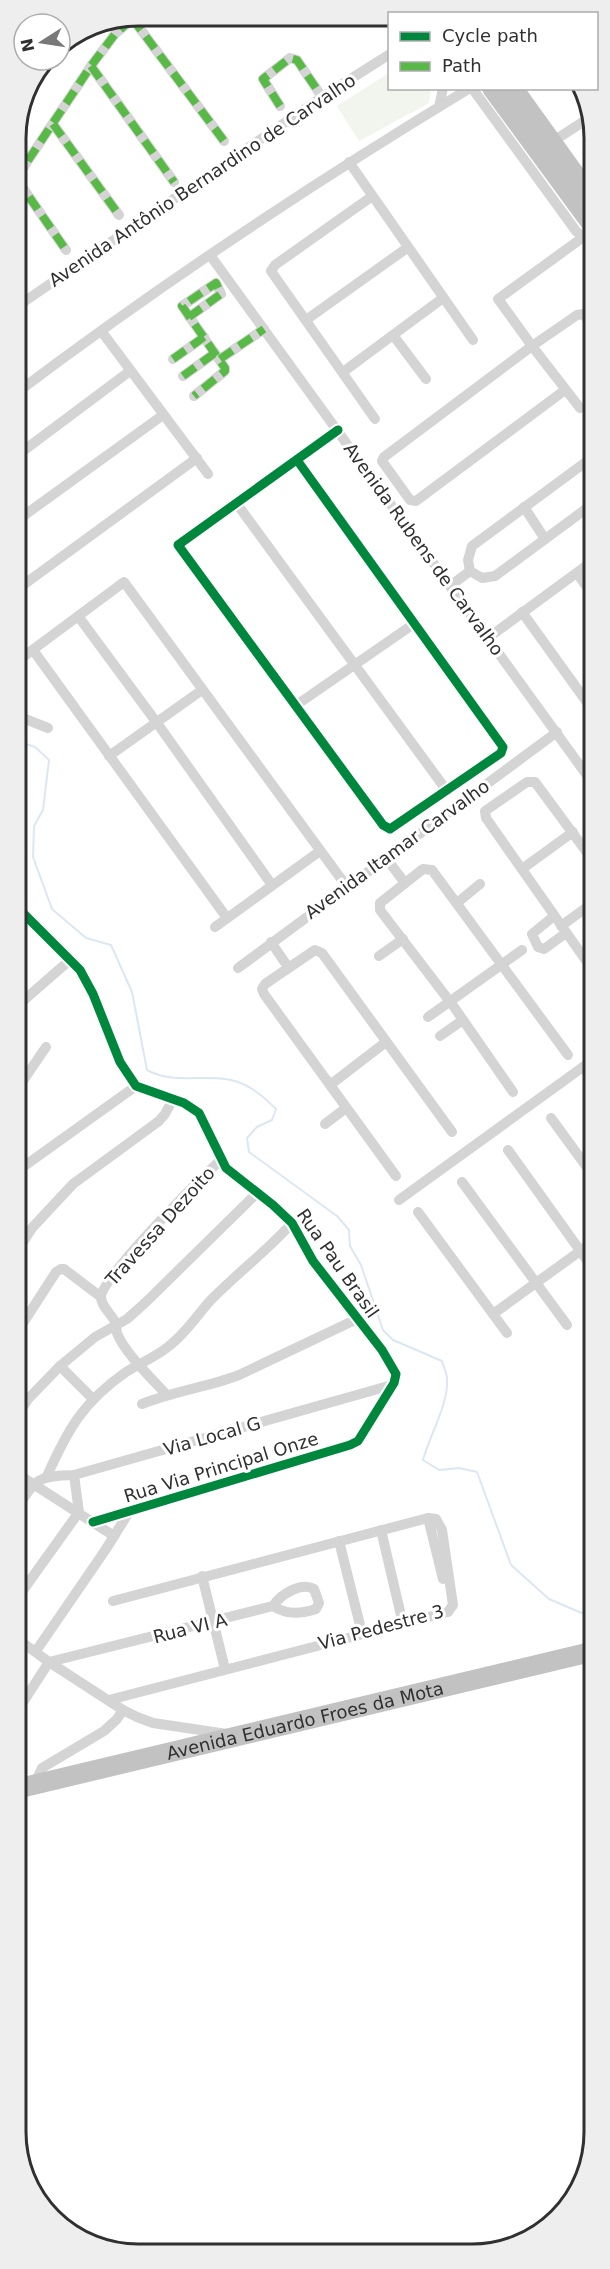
<svg xmlns="http://www.w3.org/2000/svg" width="610" height="2269" font-family="'DejaVu Sans',sans-serif">
	<style>
		.green { fill: #f1f5ed }
		.lines { fill: none; stroke-linecap: round; stroke-linejoin: round }
		.stream { stroke: #dbe7f2; stroke-width: 2 }
		.street { stroke: #d4d4d4; stroke-width: 10 }
		.highway { stroke: #c2c2c2; stroke-width: 20 }
		.quiet { stroke: #58b947; stroke-width: 8; stroke-dasharray: 15 8; stroke-linecap: butt }
		.cycleway-casing { stroke: #fff; stroke-width: 13 }
		.cycleway { stroke: #00873e; stroke-width: 9 }
		.labels { text-anchor: middle; dominant-baseline: central; stroke-width: 6; stroke-linejoin: round; paint-order: stroke }
		.street-label { font-size: 18px; fill: #303030; stroke: #fff }
		.rim { fill: none; stroke: #303030; stroke-width: 3 }
	</style>
	<rect width="100%" height="100%" fill="#fff"/>
	<!-- green -->
	<path class="green" d="M389,73L390,88L431,89L429,103L359,141L337,106Z"/>
	<g class="lines">
		<!-- stream -->
		<path class="stream" d="M16,741L35,747L49,760L43,810L34,826L33,857L52,909L86,938L111,945L132,992L147,1070C173,1084 198,1075 225,1079C246,1081 262,1095 276,1109L272,1120L257,1127L247,1138L249,1152L337,1216L349,1230L350,1246L361,1265L383,1330L393,1340L442,1361C443,1366 447,1373 447,1379C449,1403 429,1437 423,1460L439,1470L459,1468L477,1472L511,1565L549,1599L584,1614L595,1612"/>
		<!-- street -->
		<g class="street">
			<path d="M132,18L224,141"/>
			<path d="M91,66L174,182"/>
			<path d="M472,88L576,231L594,245"/>
			<path d="M24,98L48,60"/>
			<path d="M280,106L263,79L290,58L297,60L322,97"/>
			<path d="M439,107L443,88"/>
			<path d="M53,124L119,215"/>
			<path d="M552,142L592,116"/>
			<path d="M349,162L473,340"/>
			<path d="M16,178L66,250"/>
			<path d="M15,180L91,66L115,34L137,15"/>
			<path d="M371,197L275,265L271,271L375,419"/>
			<path d="M210,255L594,785"/>
			<path d="M15,281H16"/>
			<path d="M15,308L322,97L390,54"/>
			<path d="M189,317L221,294L216,283L182,306L225,368V371L194,396"/>
			<path d="M306,320L407,248"/>
			<path d="M102,332L208,474"/>
			<path d="M393,335L426,379"/>
			<path d="M173,359L204,337"/>
			<path d="M220,359L264,329"/>
			<path d="M343,372L443,298"/>
			<path d="M183,376L215,353"/>
			<path d="M565,390L416,501L410,500L382,461L384,457L532,346L498,299L582,238"/>
			<path d="M15,394C161,284 313,183 470,88"/>
			<path d="M580,408L532,346L577,315L583,314L594,326"/>
			<path d="M15,457L130,371"/>
			<path d="M297,460L503,747L501,753L390,829L383,825L178,545L338,430"/>
			<path d="M237,504L447,791"/>
			<path d="M524,507L545,539"/>
			<path d="M15,522L163,415"/>
			<path d="M470,571L468,560L472,546L594,456"/>
			<path d="M577,573L594,597"/>
			<path d="M450,586L470,571L482,578L495,576L594,503"/>
			<path d="M15,591L197,458"/>
			<path d="M522,612L594,712"/>
			<path d="M78,616L157,723L272,885"/>
			<path d="M488,638L594,560"/>
			<path d="M33,650L227,918"/>
			<path d="M23,657L124,582L347,887"/>
			<path d="M295,706L415,623"/>
			<path d="M15,715L48,728"/>
			<path d="M109,756L202,690"/>
			<path d="M16,795L21,791"/>
			<path d="M386,858L405,883"/>
			<path d="M594,862L535,782H527L485,811L486,818L594,972"/>
			<path d="M522,869L573,832"/>
			<path d="M457,903L480,884"/>
			<path d="M16,906L80,970L93,994L120,1062L136,1086L184,1103L199,1113L226,1168L273,1205L292,1223L313,1261L382,1350L396,1374L394,1383L358,1441L350,1445L93,1522"/>
			<path d="M554,916L532,934L538,947L544,949L566,933"/>
			<path d="M16,925L23,914"/>
			<path d="M561,926L594,902"/>
			<path d="M215,927L320,851"/>
			<path d="M271,942L288,967"/>
			<path d="M379,956L403,939"/>
			<path d="M238,968L557,732"/>
			<path d="M16,1007L70,960"/>
			<path d="M428,1017L522,950"/>
			<path d="M440,1036L463,1020"/>
			<path d="M583,1067L594,1082"/>
			<path d="M330,1085L386,1042"/>
			<path d="M16,1091L46,1047"/>
			<path d="M513,1092L454,1007L380,910V903L423,869L432,870L568,1055"/>
			<path d="M551,1118L594,1177"/>
			<path d="M325,1124L346,1108"/>
			<path d="M508,1150L594,1270"/>
			<path d="M16,1172L136,1086"/>
			<path d="M396,1176L264,994L262,989L265,984L315,950L322,953L452,1132"/>
			<path d="M462,1182L567,1325"/>
			<path d="M399,1200L594,1059"/>
			<path d="M418,1212L493,1314L594,1241"/>
			<path d="M16,1253L32,1228L73,1184L159,1121L165,1114L173,1099"/>
			<path d="M493,1314L507,1333"/>
			<path d="M16,1334L56,1272L61,1269H64L101,1297"/>
			<path d="M60,1366L93,1399"/>
			<path d="M166,1394C152,1379 124,1352 117,1333C116,1330 117,1327 116,1324C113,1315 101,1307 101,1297C101,1278 202,1177 221,1160"/>
			<path d="M142,1404C174,1391 208,1387 239,1375L357,1319"/>
			<path d="M16,1417L29,1398L60,1366L95,1337L127,1319L145,1303L257,1193"/>
			<path d="M16,1473L114,1536"/>
			<path d="M47,1476C68,1429 83,1402 126,1372C140,1363 156,1357 169,1346C185,1334 196,1317 209,1302C236,1274 266,1252 292,1223"/>
			<path d="M16,1510C36,1479 36,1476 74,1475L392,1385"/>
			<path d="M428,1518L443,1579"/>
			<path d="M381,1530L403,1624"/>
			<path d="M339,1541L362,1633"/>
			<path d="M202,1576L225,1669"/>
			<path d="M16,1600L79,1512L74,1475"/>
			<path d="M16,1638L49,1662L123,1710L137,1717L153,1723L227,1734"/>
			<path d="M36,1651L106,1549L129,1512"/>
			<path d="M109,1700L448,1612L453,1605L442,1530L436,1519L428,1518L113,1601"/>
			<path d="M16,1713L49,1662L273,1606C286,1615 301,1614 316,1609L319,1603L314,1589C301,1582 281,1594 273,1606"/>
			<path d="M34,1785L42,1768L104,1731L117,1719L123,1710"/>
		</g>
		<!-- highway -->
		<g class="highway">
			<path d="M492,88L594,227"/>
			<path d="M513,88L594,201"/>
			<path id="s1" d="M16,1789L595,1651"/>
		</g>
		<!-- quiet -->
		<g class="quiet">
			<path d="M132,18L224,141"/>
			<path d="M91,66L174,182"/>
			<path d="M280,106L263,79L290,58L297,60L322,97"/>
			<path d="M53,124L119,215"/>
			<path d="M16,178L66,250"/>
			<path d="M15,180L91,66L115,34L137,15"/>
			<path d="M15,281H16"/>
			<path d="M189,317L221,294L216,283L182,306L225,368V371L194,396"/>
			<path d="M173,359L204,337"/>
			<path d="M220,359L264,329"/>
			<path d="M183,376L215,353"/>
		</g>
		<defs>
			<g id="cycleway">
				<path d="M297,460L503,747L501,753L390,829L383,825L178,545L338,430"/>
				<path d="M16,906L80,970L93,994L120,1062L136,1086L184,1103L199,1113L226,1168L273,1205L292,1223L313,1261L382,1350L396,1374L394,1383L358,1441L350,1445L93,1522"/>
			</g>
		</defs>
		<!-- cycleway casing -->
		<use href="#cycleway" class="cycleway-casing"/>
		<!-- cycleway -->
		<use href="#cycleway" class="cycleway"/>
	</g>
	<g class="labels">
		<!-- street labels -->
		<g class="street-label">
			<text transform="translate(202 180) rotate(-34)">Avenida Antônio Bernardino de Carvalho</text>
			<text transform="translate(424 549) rotate(54)">Avenida Rubens de Carvalho</text>
			<text transform="translate(397 849) rotate(-36)">Avenida Itamar Carvalho</text>
			<text transform="translate(160 1226) rotate(-48)">Travessa Dezoito</text>
			<text transform="translate(338 1263) rotate(55)">Rua Pau Brasil</text>
			<text transform="translate(212 1436) rotate(-16)">Via Local G</text>
			<text transform="translate(221 1467) rotate(-17)">Rua Via Principal Onze</text>
			<text transform="translate(381 1627) rotate(-15)">Via Pedestre 3</text>
			<text transform="translate(190 1628) rotate(-14)">Rua VI A</text>
			<text stroke="none"><textPath href="#s1" startOffset="297">Avenida Eduardo Froes da Mota</textPath></text>
		</g>
	</g>
	<!-- crop -->
	<path d="M0 0H610V2269H0ZM138 26H472A112 112 0 0 1 584 138V2132A112 112 0 0 1 472 2244H138A112 112 0 0 1 26 2132V138A112 112 0 0 1 138 26Z" fill="#eee" fill-rule="evenodd"/>
	<path class="rim" d="M138 26H472A112 112 0 0 1 584 138V2132A112 112 0 0 1 472 2244H138A112 112 0 0 1 26 2132V138A112 112 0 0 1 138 26Z"/>
	<!-- legend -->
	<rect x="388" y="12" width="210" height="78" fill="#ffffff" stroke="#acacac" stroke-width="1.5"/>
	<rect x="400" y="32" width="30" height="9" fill="#00873e" stroke="#acacac" stroke-width="1.5"/>
	<text x="442" y="42" font-size="18" fill="#303030">Cycle path</text>
	<rect x="400" y="62" width="30" height="9" fill="#58b947" stroke="#acacac" stroke-width="1.5"/>
	<text x="442" y="72" font-size="18" fill="#303030">Path</text>
	<!-- north arrow -->
	<g transform="translate(42 42) rotate(258)"><circle r="28" fill="#ffffff" stroke="#acacac" stroke-width="1.5"/>
	<path d="M0-4.5L10 22L0 15L-10 22Z" fill="#787878"/>
	<text y="-9" font-size="16" font-weight="bold" text-anchor="middle" fill="#303030">N</text>
	</g>
</svg>
